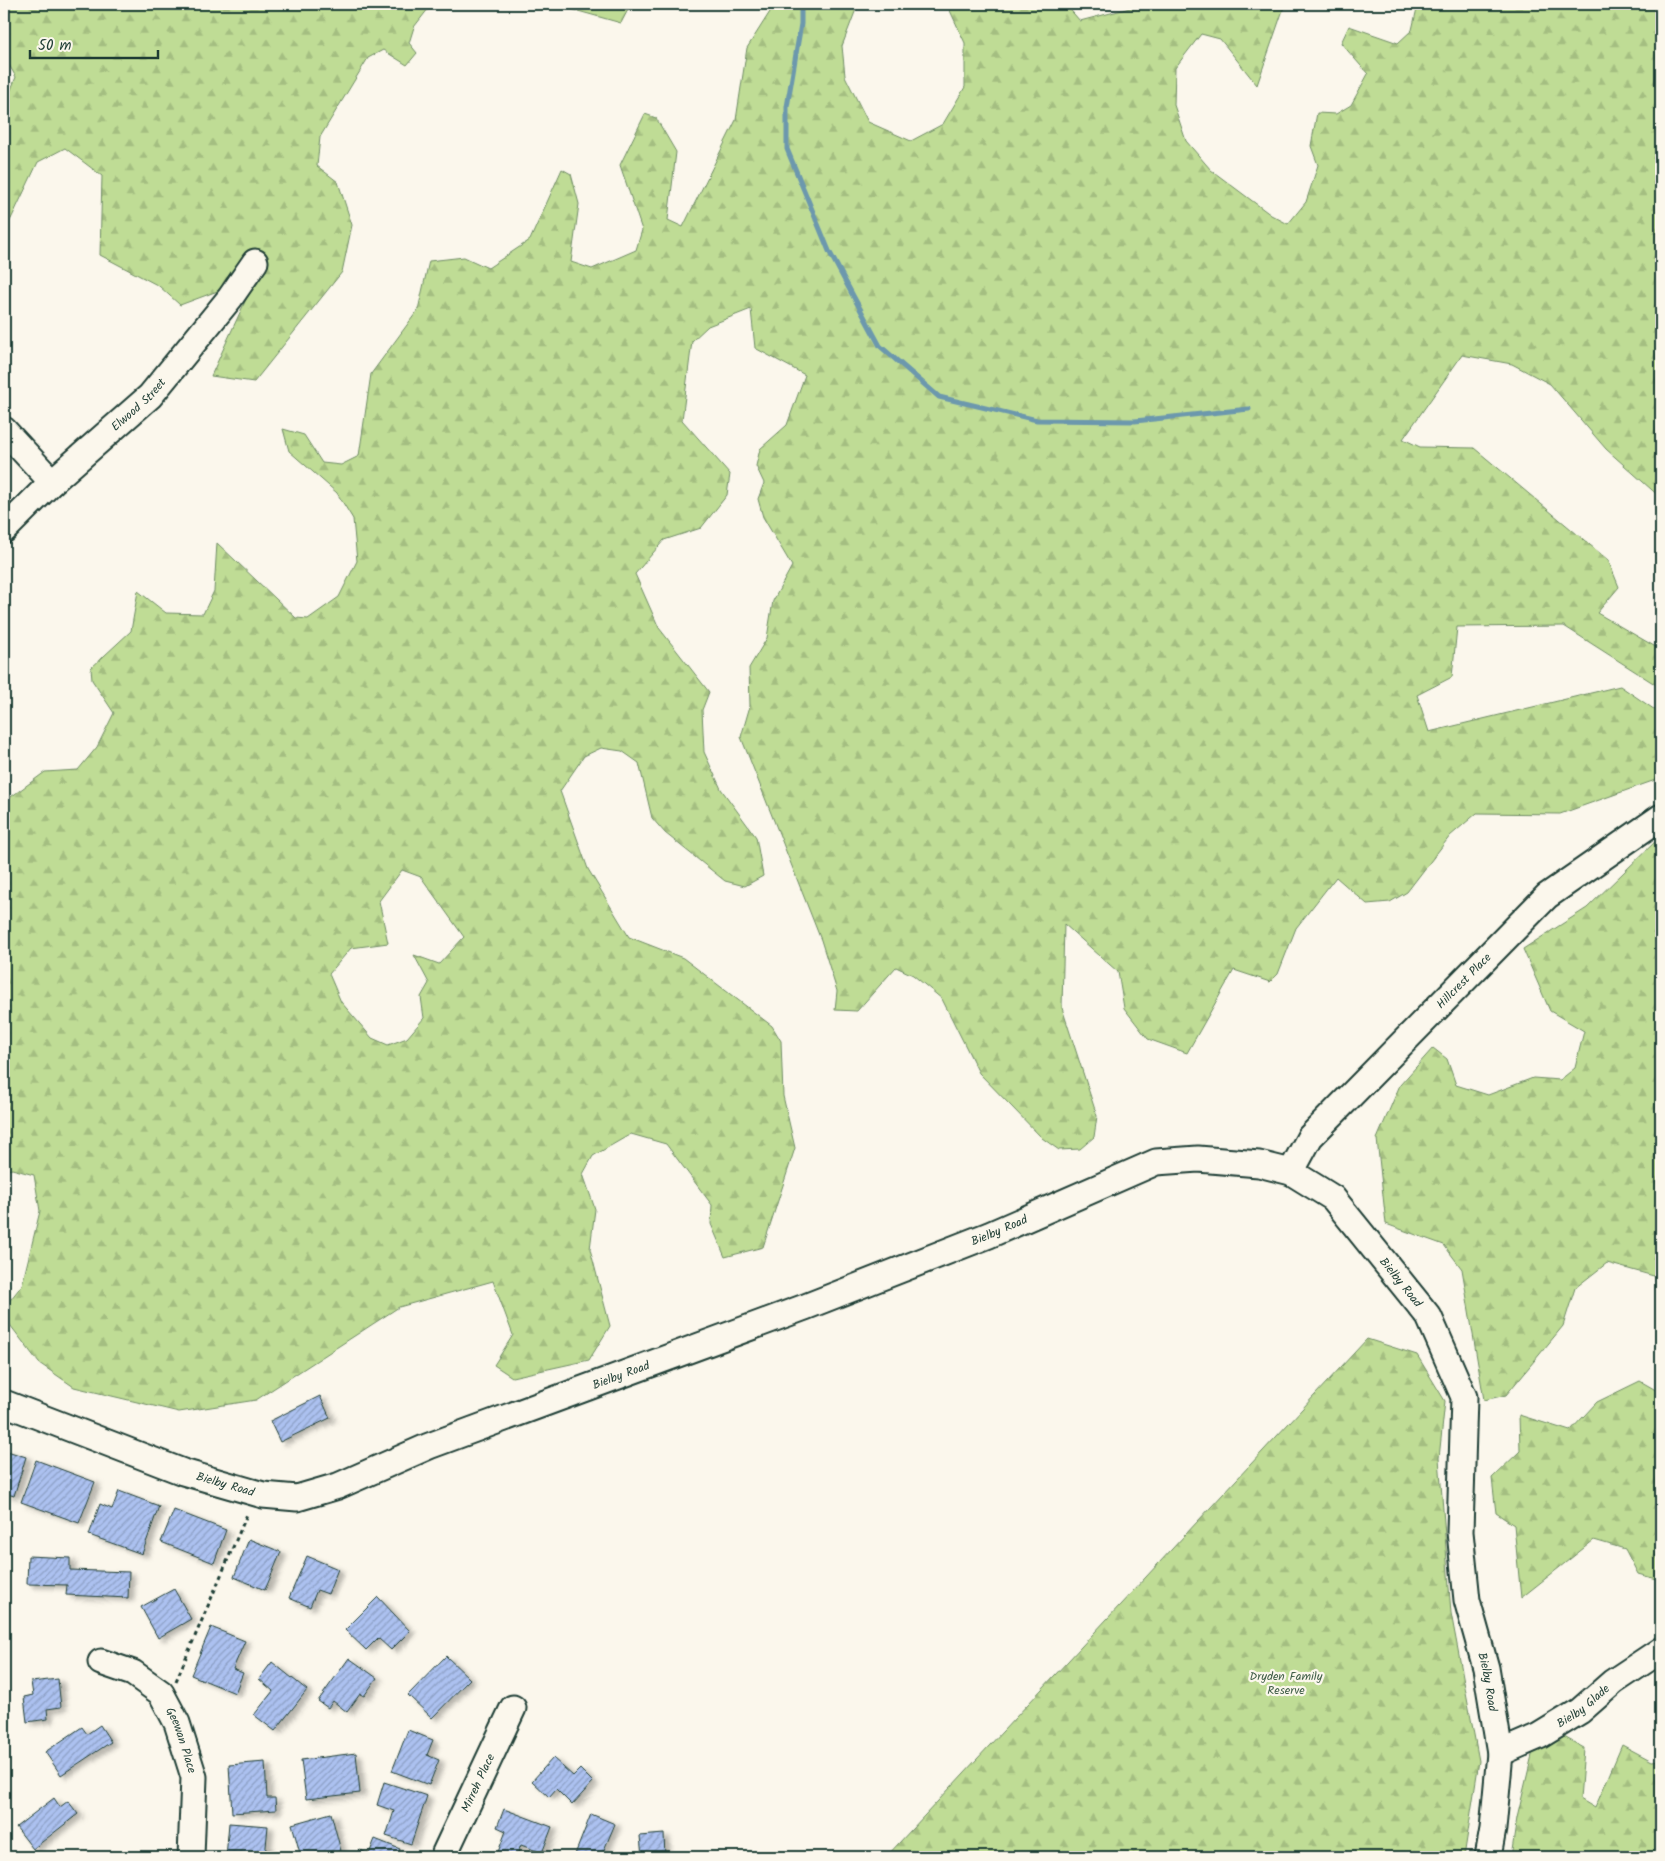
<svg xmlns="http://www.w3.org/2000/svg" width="1665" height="1861" font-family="Kalam,sans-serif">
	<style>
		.forest { fill: url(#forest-firs); stroke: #6f8c64; fill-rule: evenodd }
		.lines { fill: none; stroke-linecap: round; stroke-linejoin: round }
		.stream { stroke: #6c98ad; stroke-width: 5 }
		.building { fill: url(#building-hatch); stroke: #1f3d34; filter: url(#shadow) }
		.minor-casing { stroke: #1f3d34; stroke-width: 29 }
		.path { stroke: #1f3d34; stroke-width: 3; stroke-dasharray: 4 4; stroke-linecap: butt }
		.minor { stroke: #fbf7ec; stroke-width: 25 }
		.labels { text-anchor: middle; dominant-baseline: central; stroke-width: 4.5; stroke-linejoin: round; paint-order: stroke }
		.street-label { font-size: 12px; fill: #1f3d34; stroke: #fbf7ec }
		.park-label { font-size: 12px; fill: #3f5d47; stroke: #fbf7ec }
	</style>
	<defs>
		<pattern id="forest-firs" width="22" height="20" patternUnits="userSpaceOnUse" patternTransform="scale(1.25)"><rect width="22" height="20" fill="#bfdc95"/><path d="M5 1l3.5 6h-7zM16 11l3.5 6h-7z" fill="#a4be81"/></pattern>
		<pattern id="building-hatch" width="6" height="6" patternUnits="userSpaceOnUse" patternTransform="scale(1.25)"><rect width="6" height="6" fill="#acc1f0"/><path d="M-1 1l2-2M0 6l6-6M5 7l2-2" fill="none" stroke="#8b9ec3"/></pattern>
		<filter id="shadow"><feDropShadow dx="5.5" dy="3" stdDeviation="2.5" flood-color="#0004"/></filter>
	</defs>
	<rect width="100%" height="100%" fill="#fbf7ec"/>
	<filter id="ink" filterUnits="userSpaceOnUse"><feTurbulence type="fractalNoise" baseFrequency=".02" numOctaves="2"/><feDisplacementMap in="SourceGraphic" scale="10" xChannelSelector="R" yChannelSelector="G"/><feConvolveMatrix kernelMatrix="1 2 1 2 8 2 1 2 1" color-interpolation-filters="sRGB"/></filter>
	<g filter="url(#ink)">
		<!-- forest -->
		<g class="forest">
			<path d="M4,4H432L414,27L409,43L417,53L407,65L383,50L368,58L320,137L317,166L338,182L352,225L342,272L254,382L211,376L253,284L239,283L180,305L159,286L100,255L102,176L65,148L38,162L11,219L4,229V104L6,102L16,77L9,65L4,61Z"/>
			<path d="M553,4H631L621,23Z"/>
			<path d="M775,4H858L842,46L845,76L868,122L911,141L943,124L965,87V43L947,4H1067V6L1080,21L1130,8L1133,4H1285L1257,85L1220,39L1201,34L1175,68L1174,105L1186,141L1211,170L1271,215L1288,224L1306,202L1318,165L1311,146L1317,113L1336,114L1351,105L1368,74L1341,43L1349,26L1398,43L1412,30L1418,4H1661V498L1606,449L1550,384L1512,364L1462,355L1403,439L1420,447L1474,448L1608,560L1619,587L1597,613L1661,650V688L1564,626L1457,627L1452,677L1417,695L1429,732L1620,686L1661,714V778L1560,814L1477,813L1450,836L1407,892L1390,902L1367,904L1336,877L1296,928L1278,974L1270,982L1234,970L1187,1053L1148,1039L1124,1008L1118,972L1064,924L1062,1008L1097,1116L1094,1137L1080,1149L1059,1150L1042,1138L979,1073L942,999L913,975L896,967L857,1011L835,1010L837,991L821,940L741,737L750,706L749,668L767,638L773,601L792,566L763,517L758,499L764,483L756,466L760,449L787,425L805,375L755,348L751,309L708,326L692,341L682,420L730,474L727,495L701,528L664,540L635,574L659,628L709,692L702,710L704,752L721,789L756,837L763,876L745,886L725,881L665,833L652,818L639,763L622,751L601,748L584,756L560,791L588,869L629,937L683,958L772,1026L781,1041L783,1096L795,1148L763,1247L725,1257L711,1224L712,1205L666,1144L631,1134L593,1156L583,1174L595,1209L590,1249L610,1326L589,1360L512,1377L494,1365L513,1335L493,1281L399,1307L256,1400L179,1412L74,1387L39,1363L4,1317V1308L22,1285L40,1211L34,1175L12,1169L4,1171V802L45,772L78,770L97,747L114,713L92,680L91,668L131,631L138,591L166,613L203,614L214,591L217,543L296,618L308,619L339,597L357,561L353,519L337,493L289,451L283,429L304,435L322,463L341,465L359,456L371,374L418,310L429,261L464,257L488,268L530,240L562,169L571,174L579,204L571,262L592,269L636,250L642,230L620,165L645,114L656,118L676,152L668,220L683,227L736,120L747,48ZM402,870L421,877L464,937L439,964L414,955L429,983L421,997L424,1018L407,1038L388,1045L372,1038L341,1002L329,974L351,948L388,943L379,901Z"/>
			<path d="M1660,837L1661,1278L1607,1263L1575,1288L1563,1326L1506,1395L1484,1400L1462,1269L1444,1245L1386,1224L1377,1139L1400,1085L1433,1048L1447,1059L1456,1085L1488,1095L1533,1078L1560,1080L1575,1068L1584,1031L1550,1011L1523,949L1587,908Z"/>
			<path d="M1367,1339L1417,1355L1445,1401L1439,1458L1451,1613L1479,1761L1464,1857H886Z"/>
			<path d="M1640,1381L1661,1393V1574L1656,1579L1638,1574L1625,1549L1594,1540L1521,1598L1514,1525L1496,1513L1492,1478L1520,1451L1519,1415L1570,1431L1597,1402Z"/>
			<path d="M1555,1732L1584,1748L1580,1799L1595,1808L1622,1745L1652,1761L1661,1760V1857H1511L1517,1818L1533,1751Z"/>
		</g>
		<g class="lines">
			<!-- stream -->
			<path class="stream" d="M801,4V24L787,107V149L829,251L880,346L939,397L1037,420L1135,421L1249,409"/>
		</g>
		<!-- building -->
		<g class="building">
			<path d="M320,1396L330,1418L280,1442L270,1421Z"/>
			<path d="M4,1450L26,1457L14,1496L4,1493Z"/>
			<path d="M36,1460L95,1482L79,1523L21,1502Z"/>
			<path d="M119,1491L159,1506L142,1554L89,1535L100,1504L112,1509Z"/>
			<path d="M174,1510L226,1530L214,1563L161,1542Z"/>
			<path d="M249,1539L281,1552L265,1590L234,1577Z"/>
			<path d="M28,1556L70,1558V1570L129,1572L128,1598L66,1595L67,1585L27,1584Z"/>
			<path d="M307,1556L338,1569L328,1594L317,1590L310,1607L289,1598Z"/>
			<path d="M174,1589L191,1619L158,1638L141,1607Z"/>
			<path d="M378,1597L410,1631L391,1650L378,1638L366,1650L345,1630Z"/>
			<path d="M211,1627L245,1641L233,1669L243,1673L235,1693L191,1675Z"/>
			<path d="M446,1656L470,1679L432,1718L408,1695Z"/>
			<path d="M349,1658L377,1678L364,1696L360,1694L347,1712L333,1701L328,1708L318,1701Z"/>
			<path d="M272,1662L307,1690L275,1731L254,1715L273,1691L259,1679Z"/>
			<path d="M58,1679L61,1707L47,1709L48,1719L27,1722L24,1697L33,1695L31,1682Z"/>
			<path d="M100,1725L111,1742L61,1775L45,1752L82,1727L87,1734Z"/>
			<path d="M408,1730L433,1740L427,1755L439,1760L429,1785L392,1771Z"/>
			<path d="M356,1753L360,1793L306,1799L301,1760Z"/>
			<path d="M553,1758L573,1776L580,1769L593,1782L572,1805L556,1789L549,1797L532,1781Z"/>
			<path d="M265,1762L267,1798H275L276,1810L232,1813L229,1765Z"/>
			<path d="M384,1782L427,1796L411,1844L386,1836L394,1811L377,1805Z"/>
			<path d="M54,1798L60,1807L68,1801L78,1814L33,1849L16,1827Z"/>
			<path d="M504,1809L552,1827L542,1853L521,1845L516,1857L498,1852L506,1831L497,1827Z"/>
			<path d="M331,1813L341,1851L322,1857H301L292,1824Z"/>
			<path d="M591,1814L615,1824L601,1857H574Z"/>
			<path d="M229,1823L268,1826L265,1857H226Z"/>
			<path d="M664,1834L665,1857H642L640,1836Z"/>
			<path d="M375,1839L400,1849L397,1857H357L360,1850L369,1854Z"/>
		</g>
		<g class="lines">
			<defs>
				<g id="minor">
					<path d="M4,430L52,482"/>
					<path id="s1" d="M4,530L52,482L150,396L230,298L255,262"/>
					<path id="s2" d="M1291,1172L1310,1137L1547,896L1661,817"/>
					<path id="s3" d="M4,1403L183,1472L263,1495L297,1498L338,1486L429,1446L805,1307L989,1235L1156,1162L1198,1159L1259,1164L1291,1172L1333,1198L1429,1317L1464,1397L1460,1532L1467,1600L1486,1668L1500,1753L1493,1829L1488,1857"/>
					<path id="s4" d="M101,1662L133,1673L161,1693L177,1723L194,1777L191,1857"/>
					<path id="s5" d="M1500,1753L1539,1736L1580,1711L1613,1682L1661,1650"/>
					<path id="s6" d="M443,1857L513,1708"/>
				</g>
			</defs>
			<!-- minor casing -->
			<use href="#minor" class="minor-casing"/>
			<!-- path -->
			<path class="path" d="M176,1681L248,1512"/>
			<!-- minor -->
			<use href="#minor" class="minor"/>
		</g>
	</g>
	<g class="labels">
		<!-- street labels -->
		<g class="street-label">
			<text stroke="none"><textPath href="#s1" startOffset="184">Elwood Street</textPath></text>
			<text stroke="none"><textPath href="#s2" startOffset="259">Hillcrest Place</textPath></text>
			<text stroke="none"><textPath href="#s3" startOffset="1061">Bielby Road</textPath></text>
			<text stroke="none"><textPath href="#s3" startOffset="1526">Bielby Road</textPath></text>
			<text stroke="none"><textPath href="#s3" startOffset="656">Bielby Road</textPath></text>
			<text stroke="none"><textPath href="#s3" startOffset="236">Bielby Road</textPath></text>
			<text stroke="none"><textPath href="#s3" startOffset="1946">Bielby Road</textPath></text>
			<text stroke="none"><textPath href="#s5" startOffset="96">Bielby Glade</textPath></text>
			<text stroke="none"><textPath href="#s4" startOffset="120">Geewan Place</textPath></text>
			<text stroke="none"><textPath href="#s6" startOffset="82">Mirreh Place</textPath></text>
		</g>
		<!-- park labels -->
		<g class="park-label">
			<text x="1286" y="1676">Dryden Family<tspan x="1286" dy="14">Reserve</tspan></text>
		</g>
	</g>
	<!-- margin -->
	<rect width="1665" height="1861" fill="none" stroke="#fbf7ec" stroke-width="20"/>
	<rect x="10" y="10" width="1645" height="1841" fill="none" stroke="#1f3d34" stroke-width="2" filter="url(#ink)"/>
	<!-- scale -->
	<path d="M30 50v8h128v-8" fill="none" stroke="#1f3d34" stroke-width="2.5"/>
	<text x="38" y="50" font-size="15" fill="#1f3d34" stroke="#fbf7ec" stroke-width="4" paint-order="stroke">50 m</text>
</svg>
